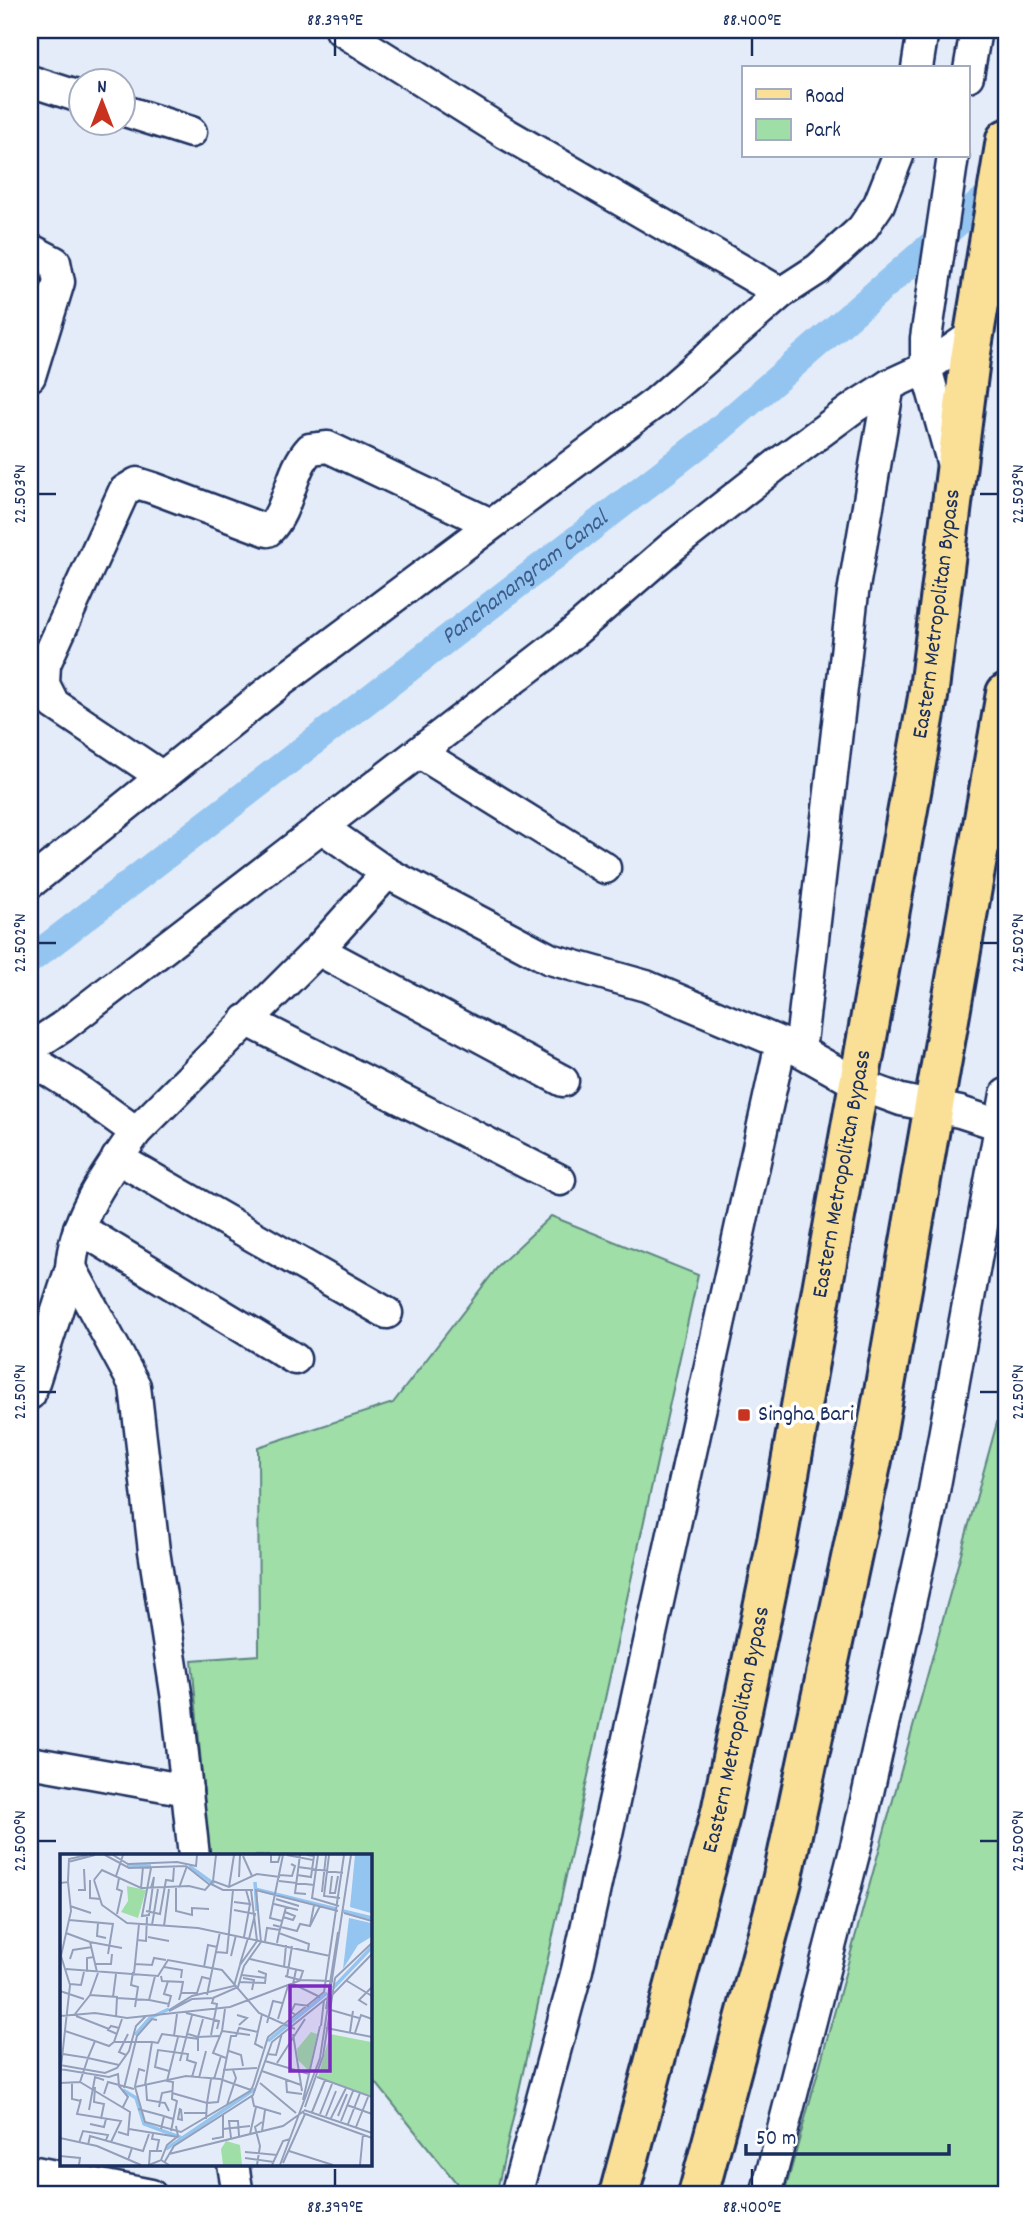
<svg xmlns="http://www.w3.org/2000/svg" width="1036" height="2225" font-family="Dekko,sans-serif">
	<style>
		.green { fill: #9fdea6; stroke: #5d8682; stroke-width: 2 }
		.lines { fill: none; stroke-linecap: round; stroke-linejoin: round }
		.canal { stroke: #94c5f0; stroke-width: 28 }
		.minor-casing { stroke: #1b2f5e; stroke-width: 35 }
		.major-casing { stroke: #1b2f5e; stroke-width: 44 }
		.minor { stroke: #fff; stroke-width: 30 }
		.major { stroke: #fadf96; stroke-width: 38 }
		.ticks { fill: none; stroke: #1b2f5e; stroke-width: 2.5 }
		.poi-dot { fill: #c8321e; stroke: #fff; stroke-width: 2.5 }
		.labels { text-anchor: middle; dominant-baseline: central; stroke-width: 7; stroke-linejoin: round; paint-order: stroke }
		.street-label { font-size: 23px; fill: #1b2f5e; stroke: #fff }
		.poi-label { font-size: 23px; fill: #1b2f5e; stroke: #fff; text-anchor: start }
		.water-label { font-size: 24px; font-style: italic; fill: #3f5c8a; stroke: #fff }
		.inset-river { fill: none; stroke: #94c5f0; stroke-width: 3.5 }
		.inset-road { fill: none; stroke: #94a0bb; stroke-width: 2 }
		.view { fill: #7b2cbf; fill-opacity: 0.15; stroke: #7b2cbf; stroke-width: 3.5 }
		.inset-edge { fill: none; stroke: #1b2f5e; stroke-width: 3.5 }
		.neatline { fill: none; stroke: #1b2f5e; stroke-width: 2.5 }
		.ticks-label { font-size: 18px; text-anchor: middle; fill: #1b2f5e }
	</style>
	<rect width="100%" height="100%" fill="#e4ecf9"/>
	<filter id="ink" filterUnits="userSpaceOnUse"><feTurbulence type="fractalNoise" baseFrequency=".0143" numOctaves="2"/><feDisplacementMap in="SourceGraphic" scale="14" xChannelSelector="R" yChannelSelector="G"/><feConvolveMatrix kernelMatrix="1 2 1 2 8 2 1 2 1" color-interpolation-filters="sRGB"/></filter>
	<g filter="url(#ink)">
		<!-- green -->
		<g class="green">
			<path d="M551,1216L698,1275L496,2195H466L369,2074V1856H209L192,1660L259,1655L258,1447L393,1403L500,1264Z"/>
			<path d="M1006,1390V2195H784Z"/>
		</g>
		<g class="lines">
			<!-- canal -->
			<path class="canal" id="s1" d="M30,960L717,431L1003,183"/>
			<defs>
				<g id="minor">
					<path d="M341,30L505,133L781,293"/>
					<path d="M917,68L923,30"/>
					<path d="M968,76L976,30"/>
					<path d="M30,81L80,97"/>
					<path d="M122,110L191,132"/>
					<path d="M30,249L55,262L59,282L30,376"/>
					<path d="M953,465L926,368V338L953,156"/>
					<path d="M420,753L605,868"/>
					<path d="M161,776L54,704L44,684L45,664L124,491L137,483L153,488L268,531C290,509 289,472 310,449L328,447L491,524"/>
					<path d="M321,827L387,873L550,959L646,986L800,1051L860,1085L901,1100L960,1112L1006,1127"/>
					<path d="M30,883L279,683L656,402L781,293L818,269L862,229L879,204L898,156"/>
					<path d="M318,950L563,1081"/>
					<path d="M246,1020L560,1180"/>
					<path d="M30,1048L62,1027L567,638L673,546L779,463L856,406L889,385L926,368L977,332"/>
					<path d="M800,1051L853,593L889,385"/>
					<path d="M30,1059L71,1085L136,1132"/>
					<path d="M117,1158L387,1313"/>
					<path d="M79,1228L295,1359"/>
					<path d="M71,1268L135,1386L154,1551L177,1699L194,1856"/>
					<path d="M30,1394L71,1268C74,1217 107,1173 136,1132L318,950L387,873"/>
					<path d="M30,1762L187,1790"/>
					<path d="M233,2164L238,2195"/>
					<path d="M30,2171L151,2195"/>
					<path d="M516,2195L577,1970L781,1043"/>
					<path d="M766,2195L857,1842L930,1513L1006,1094"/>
				</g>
				<g id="major">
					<path id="s2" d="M619,2195L721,1812L777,1541L928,697L970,359L1006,139"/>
					<path d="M698,2195L782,1881L872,1460L1006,693"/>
				</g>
			</defs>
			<!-- minor casing -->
			<use href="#minor" class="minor-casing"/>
			<!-- major casing -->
			<use href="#major" class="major-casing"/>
			<!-- minor -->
			<use href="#minor" class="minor"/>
			<!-- major -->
			<use href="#major" class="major"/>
		</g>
	</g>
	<!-- ticks -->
	<path class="ticks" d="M335,38V56M752,38V56M38,494H56M980,494H998M38,943H56M980,943H998M38,1392H56M980,1392H998M38,1841H56M980,1841H998M335,2169V2186M752,2169V2186"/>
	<!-- markers -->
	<rect class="poi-dot" x="737" y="1408" width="14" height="14" rx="3.5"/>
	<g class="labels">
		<!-- street labels -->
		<g class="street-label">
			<text stroke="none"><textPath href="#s2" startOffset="1614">Eastern Metropolitan Bypass</textPath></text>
			<text stroke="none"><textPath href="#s2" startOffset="1046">Eastern Metropolitan Bypass</textPath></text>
			<text stroke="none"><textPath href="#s2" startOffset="480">Eastern Metropolitan Bypass</textPath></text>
		</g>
		<!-- poi labels -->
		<g class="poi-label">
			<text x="758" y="1415">Singha Bari</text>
		</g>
		<!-- water labels -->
		<g class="water-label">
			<text stroke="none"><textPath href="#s1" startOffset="625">Panchanangram Canal</textPath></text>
		</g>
	</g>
	<!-- overview -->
	<g transform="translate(60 1854)">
		<rect width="312" height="312" fill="#e4ecf9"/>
		<path d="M67,32L86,36L78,64L61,58L68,47ZM251,178L257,180L249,217L238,206L237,195ZM270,180L311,188V243L258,223ZM166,287L180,291L182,311H163L161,295Z" fill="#9fdea6"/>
		<path d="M295,1H311V59L290,53ZM289,64L311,69V83L298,91L283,115Z" fill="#94c5f0"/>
		<path class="inset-river" d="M67,11L91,12M129,12L154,30M195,28L197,57M195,35L276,55M283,57L312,64M273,134L312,93M75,181L90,164L109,155M208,187L267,139M63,236L76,244L84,270L122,284M106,295L195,235"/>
		<path class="inset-road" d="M45,1L69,14L126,12L150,31M53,1L68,10L117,8L136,12L137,1M211,1V8H218L220,1M227,1L253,6M240,1L235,39L246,40M258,1L252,44L279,52M269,1L264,42L280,44M183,2L192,22M8,8L35,1M238,13L283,19M91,14L82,62L89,61L94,23L91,34M220,21L232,22L235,12L231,10L235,12M237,21L251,23L254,2L247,1M56,22L63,1M272,22L270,39H275L278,22M179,23L180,1M30,26V44L40,45M34,26L42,51L67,69L138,74L270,102M34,26L42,16L81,34L129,32L145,36L153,27L156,1M8,27L9,5L27,1M153,27L169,33L197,20L220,23M219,27L254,31M0,29L8,28L11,57L1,102L10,131L0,222M151,30L163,36H193M169,33L174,1M81,34L83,13M116,34V57L132,61V54L149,55M119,34L127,12M18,36H25L24,15M262,38L266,1M216,45L239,52M174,48L190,50L186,36M214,50L238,56M10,52L31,59M174,56L195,60L189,85M86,57L100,60L106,26L113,27L114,13M284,59L312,67M57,60L62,37L57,35L59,24M223,63L233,66L235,62L225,58M9,66L53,70L48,100M222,67L210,64L223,1M38,69L37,82L46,84M92,71L98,35M213,71L237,77L240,70L250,72L254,51M104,72L109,35M250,72L260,52M6,79L30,88M219,79L226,53M88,83L109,87M184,83L190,50M77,86L86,87L87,63M205,87L207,74L220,76M30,88L62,94M30,88L37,118M217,89L219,79L249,90L248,96M156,98L167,99L173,36M171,102L176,81M10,105L13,96L32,93M190,105L243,117L240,126L225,122M36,110H51L52,100M75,110L79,70M180,110L188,84M104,113L122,116L121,124M144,113L148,91L157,93M224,113L226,91M6,115L98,122L108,106L162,116L199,159L235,175M236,116L233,130L260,143M27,118V104L34,103M73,118L71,131L78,133L75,153M74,119L75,110L92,111L94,104L106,106M182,121L206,124M95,122L89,146L109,150M101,122L102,127L123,128L121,139M227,123L232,92M183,124L194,126L192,136M275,124L312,89M108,127L104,140L111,142L108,153M287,127L312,142M180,128L205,129L206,120L198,117M10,130L21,131L24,118M0,137L24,145M273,140L312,100M30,141L57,143L56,163M147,141L160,78M53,143L56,120M57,144L89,146M119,146L121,139H137L142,123L150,125M307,151L299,146L312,133M165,155L162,177L190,181M266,155L278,78M109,156L132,142L174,132L180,111L197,87L191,36M271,156L299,164M109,157L132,145L153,144L178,133L184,112L201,88L196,36L278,57M126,159L159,167L157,175M15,160L30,141L38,119M202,160L195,190L203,194M177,161L187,164L179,171M236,161L231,158L235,150L249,152M0,162L35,159L67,164L170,153L241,126L273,127M16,162L49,175M143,165L138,183L159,182M218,165L228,132M207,169L213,147L222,149M261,172L264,146M266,174L312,183M5,177L35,187M162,177L153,199L166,204M290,178L293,157M295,179L301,161L312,165M57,180L48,176L51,172L59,174M128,180L138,183V197M233,180L242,237M151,181L157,150L152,149L154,143M114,182L117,160M54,188L62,165M169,197L181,201L183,212M3,200L28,204L35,187L49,192L54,188H92M207,200L216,201L222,179M66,201L59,198L68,180M28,204L59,211M120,207L132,161M205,207L249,220M217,209L245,165M0,211L45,219L57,214L69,197L76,172L86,162M0,215L49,223L58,220L59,232L68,243L63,253M163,216L197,214M109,217L95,213L98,196L128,200L127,206L136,209L132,223M202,217L241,231M257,223L312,243M139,224L146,197M154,225L161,202M226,225L227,238L242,240M20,228L70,258L68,281L58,278M0,229L20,228L28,204M12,229V245L21,247M200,229L236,259M85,231L92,188L98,189L102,180L139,185M86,231L87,246L105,249L109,257M75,232L79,215L85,217M35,233L34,248L44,250L41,265M64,234L77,182L92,165L97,166M191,236L160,225L126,222L75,233L85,268L121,278L190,237L191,235L192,234L194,229L208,183L264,138L284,1M112,239L147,249L151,225M44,240L48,228L74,235M192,242L194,252L221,260M21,245L17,260L61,267L51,288M243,246L260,172M167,251L176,224L173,216M287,251L312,260M99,253L102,239L112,237M245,253L263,202L275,124M120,254L118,265L122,266L121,255M78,255L104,262M29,256L35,223L44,226M244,256L312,279M252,258L265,226M124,259H147M243,259L312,284M260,260L272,230M266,262L276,237M278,262L287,240M271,264L286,234M146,265L147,249L158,248L171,182H176L179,174L198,178M281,267L293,237M30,270L44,273L46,265M288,270L300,239M296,273L308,243M69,275L118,283M101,275L104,262L113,265M163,275L190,272M111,277L117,247L112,245L113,228L107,227L118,183M202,277L205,256M93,280L92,285L99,286L97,296M190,280L196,253M0,284L37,292L81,311M171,284L169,267H178L179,282M152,285L163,283V261M19,289L23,277L48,281L46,286M28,291L30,282L72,294L68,306M72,294L83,297L89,280M229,297L273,311M185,298L217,301M109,300L223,272L244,257M0,302L20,304L19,311M185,304L214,308M101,306L107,291L118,282L116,272M104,309L114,292L193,241L212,188L267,144M223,309L245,260M89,311L90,297H102M89,311L101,306L109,311M197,311L200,292L195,273L202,268M212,311L223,287L230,285M220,311L260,204L291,1M300,311L303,280"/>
		<path class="view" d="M230,132H270V217H230Z"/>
		<rect width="312" height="312" class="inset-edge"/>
	</g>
	<!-- margin -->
	<rect width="1036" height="2225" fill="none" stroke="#fff" stroke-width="77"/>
	<!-- legend -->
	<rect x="742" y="66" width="228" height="91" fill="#ffffff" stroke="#a4acbf" stroke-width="2"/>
	<rect x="756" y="89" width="35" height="10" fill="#fadf96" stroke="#a4acbf" stroke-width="2"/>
	<text x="805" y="102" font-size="21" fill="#1b2f5e">Road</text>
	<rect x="756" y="119" width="35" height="21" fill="#9fdea6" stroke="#a4acbf" stroke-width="2"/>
	<text x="805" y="136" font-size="21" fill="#1b2f5e">Park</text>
	<!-- north arrow -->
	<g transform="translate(102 102)"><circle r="33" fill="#ffffff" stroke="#a4acbf" stroke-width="2"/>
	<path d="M0-5L12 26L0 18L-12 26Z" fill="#c8321e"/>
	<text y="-10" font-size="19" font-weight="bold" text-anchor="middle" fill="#1b2f5e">N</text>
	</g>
	<!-- scale -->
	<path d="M746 2144v10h203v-10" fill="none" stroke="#1b2f5e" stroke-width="3.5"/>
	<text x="756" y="2144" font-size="21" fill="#1b2f5e" stroke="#ffffff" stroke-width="5" paint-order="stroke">50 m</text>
	<rect x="38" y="38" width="960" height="2148" class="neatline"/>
	<g class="ticks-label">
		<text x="335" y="25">88.399°E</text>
		<text x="752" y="25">88.400°E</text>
		<text transform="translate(19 494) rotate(-90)" y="6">22.503°N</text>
		<text transform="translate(1017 494) rotate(-90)" y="6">22.503°N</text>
		<text transform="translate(19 943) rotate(-90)" y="6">22.502°N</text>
		<text transform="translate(1017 943) rotate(-90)" y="6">22.502°N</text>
		<text transform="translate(19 1392) rotate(-90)" y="6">22.501°N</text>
		<text transform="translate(1017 1392) rotate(-90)" y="6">22.501°N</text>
		<text transform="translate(19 1841) rotate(-90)" y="6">22.500°N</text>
		<text transform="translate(1017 1841) rotate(-90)" y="6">22.500°N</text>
		<text x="335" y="2212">88.399°E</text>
		<text x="752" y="2212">88.400°E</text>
	</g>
</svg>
